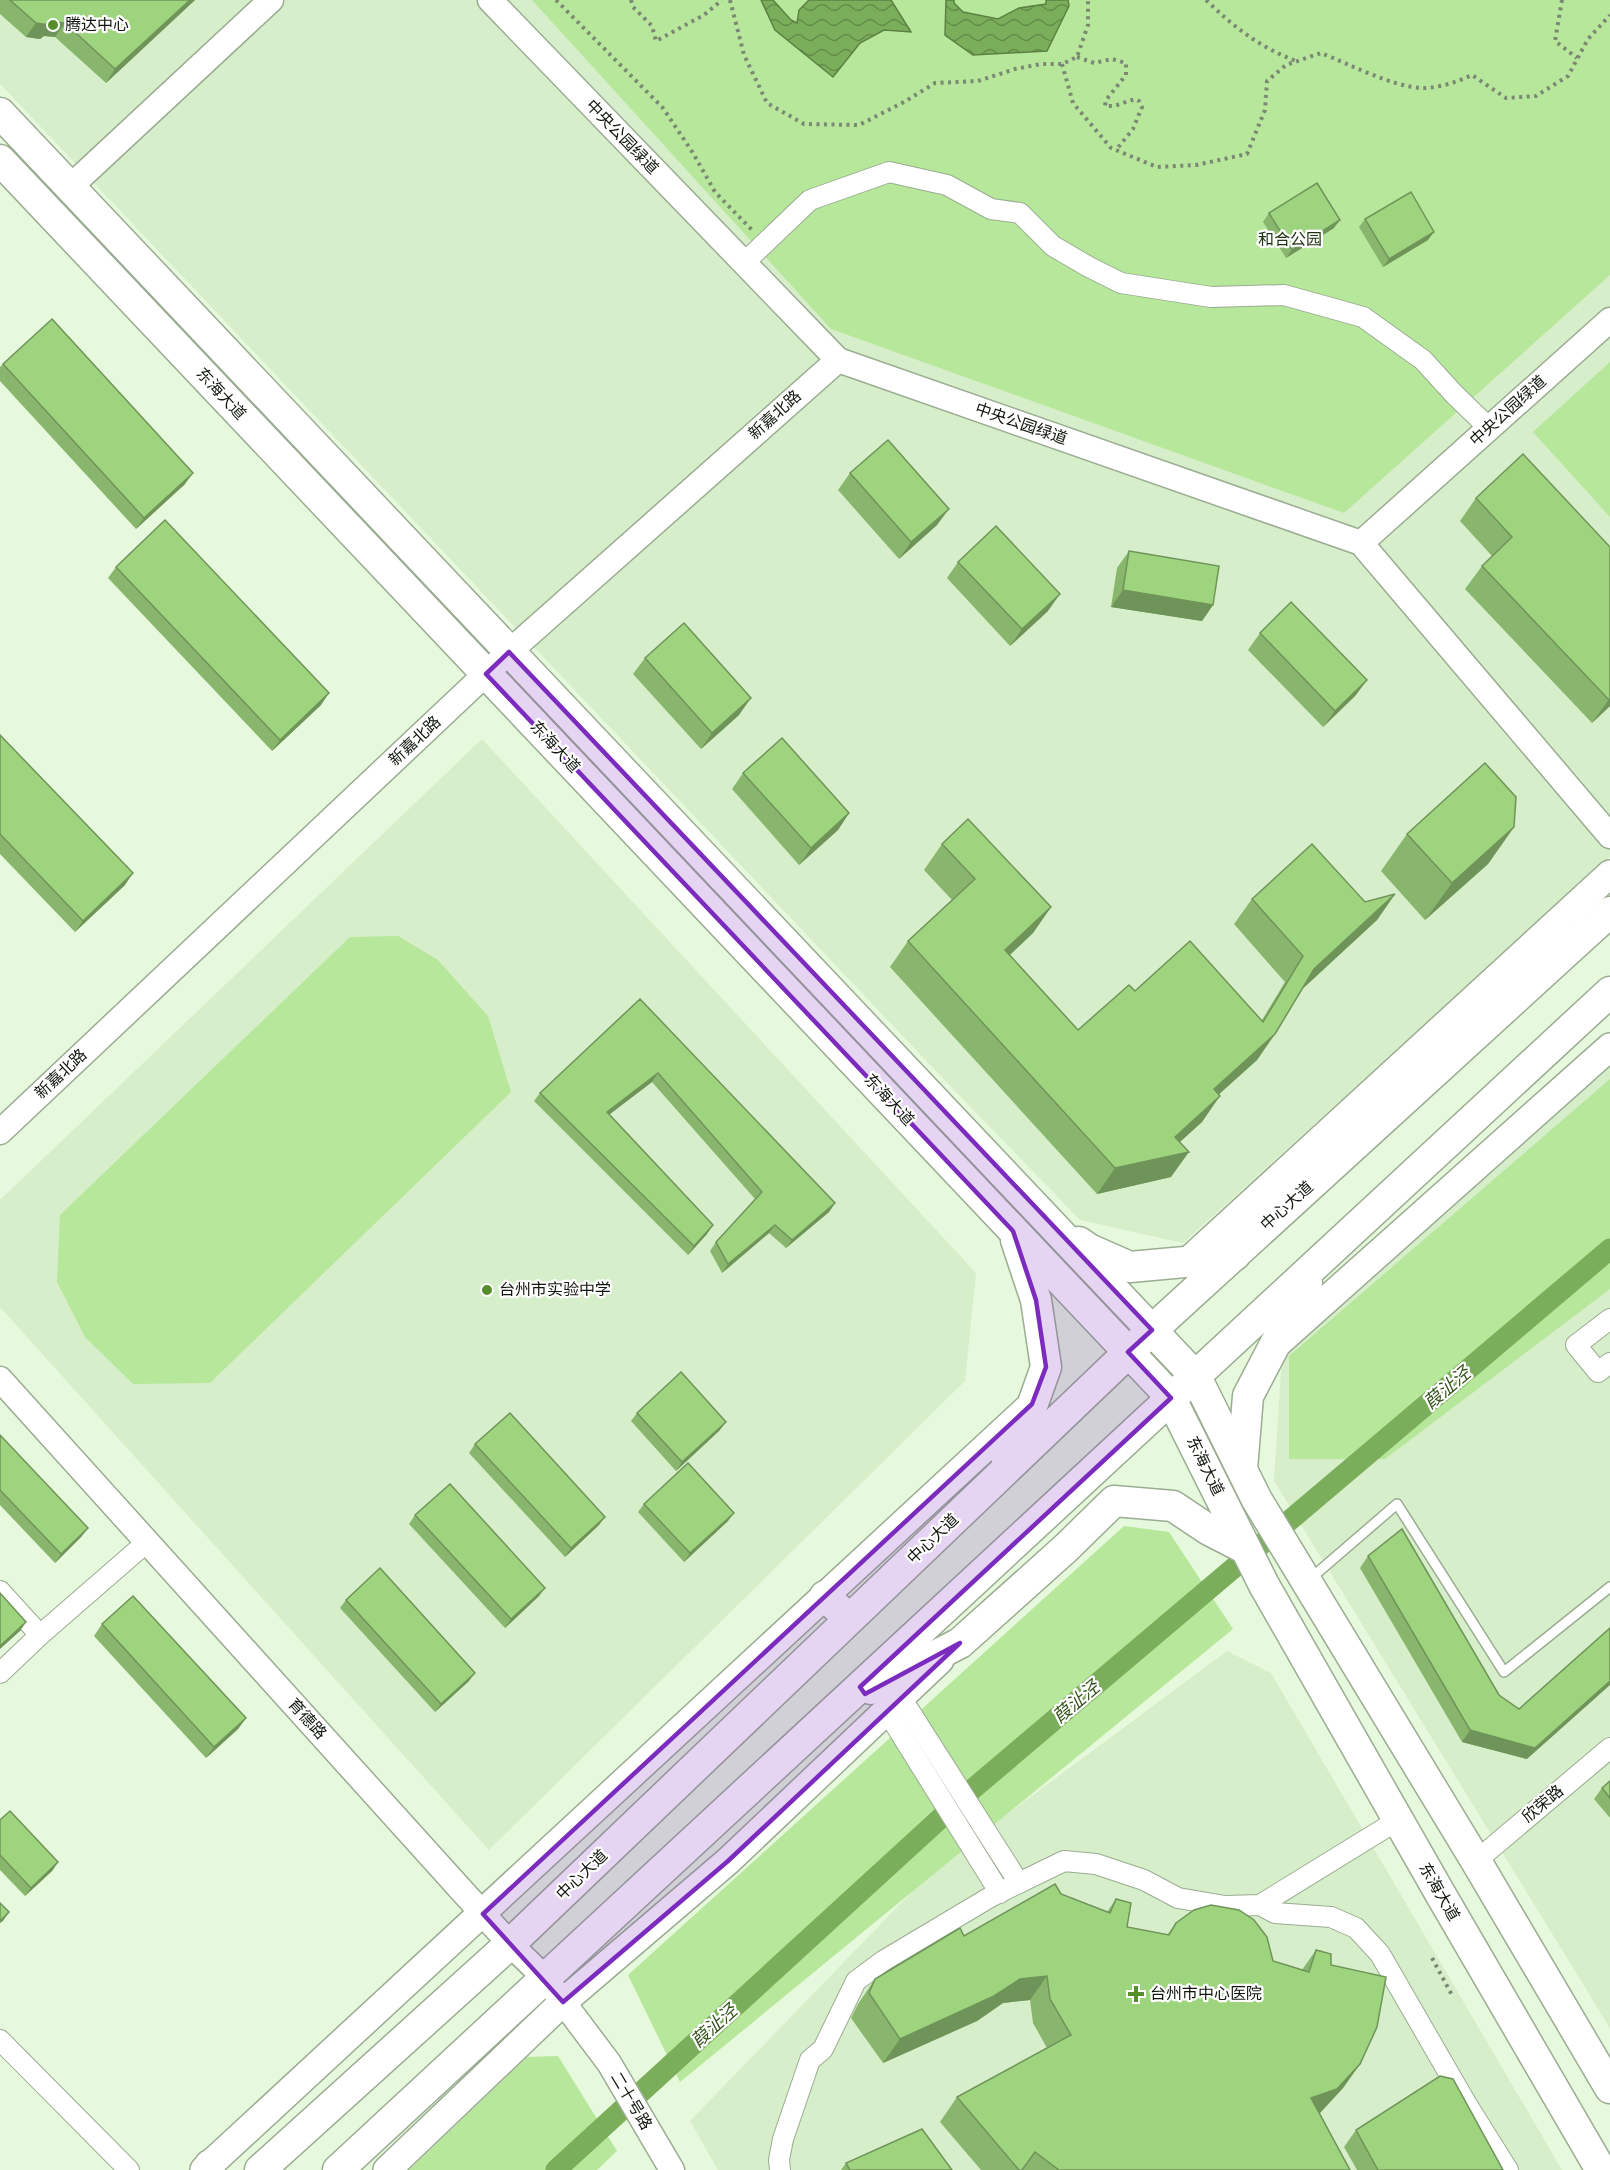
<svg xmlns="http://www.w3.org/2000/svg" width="1610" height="2170" font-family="Signika,'Noto Sans SC',sans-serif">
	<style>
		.built { fill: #d7eeca }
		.park { fill: #b7e79b }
		.water { fill: url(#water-waves); stroke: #5b8143; stroke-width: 1.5 }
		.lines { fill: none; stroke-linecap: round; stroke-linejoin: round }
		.canal { stroke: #7bae5a; stroke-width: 21 }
		.service-casing { stroke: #9aac91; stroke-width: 12 }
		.minor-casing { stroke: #9aac91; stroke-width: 22 }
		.tertiary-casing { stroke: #9aac91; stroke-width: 27 }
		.secondary-casing { stroke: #9aac91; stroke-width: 30 }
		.primary-casing { stroke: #9aac91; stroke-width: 33 }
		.path { stroke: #7c8874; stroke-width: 4; stroke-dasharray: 3 4.5; stroke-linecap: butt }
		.service { stroke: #fff; stroke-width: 9 }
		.minor { stroke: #fff; stroke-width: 20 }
		.tertiary { stroke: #fff; stroke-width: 24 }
		.secondary { stroke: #fff; stroke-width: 27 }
		.primary { stroke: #fff; stroke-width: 30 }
		.wall { fill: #89b66d }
		.shaded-wall { fill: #6f9459 }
		.building { fill: #9fd47f; stroke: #6f9459; stroke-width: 1.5 }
		.marked { fill: #7b2cbf; fill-opacity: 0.2; stroke: #7b2cbf; stroke-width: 4.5; stroke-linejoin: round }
		.poi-dot { fill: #558d2a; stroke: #fff; stroke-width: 2 }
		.labels { text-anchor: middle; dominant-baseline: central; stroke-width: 4.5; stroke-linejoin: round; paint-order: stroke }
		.poi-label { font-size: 16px; fill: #11170d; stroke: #fff; text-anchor: start }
		.street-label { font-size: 16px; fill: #11170d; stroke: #fff }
		.park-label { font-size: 16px; fill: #203512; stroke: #fff }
		.water-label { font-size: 18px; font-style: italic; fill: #32531a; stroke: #fff }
	</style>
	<defs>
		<pattern id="water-waves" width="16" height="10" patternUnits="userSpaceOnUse" patternTransform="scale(1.5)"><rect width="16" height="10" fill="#7bae5a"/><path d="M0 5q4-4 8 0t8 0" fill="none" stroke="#638d49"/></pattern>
	</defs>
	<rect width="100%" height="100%" fill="#e7f9dc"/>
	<!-- built -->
	<g class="built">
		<path d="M0,0H1610V857L1183,1243L1080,1220L951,1087L0,84Z"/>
		<path d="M482,739L976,1273L965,1381L489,1850L0,1307V1200Z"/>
		<path d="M1610,1059V2028L1274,1481L1282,1355Z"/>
		<path d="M1227,1651L1271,1673L1562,2170H718L690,2121L936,1867Z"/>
	</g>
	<!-- park -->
	<g class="park">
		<path d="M532,0H1610V275L1344,513L831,329Z"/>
		<path d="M1610,362V517L1533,432Z"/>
		<path d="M398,936L438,960L488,1016L511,1092L210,1383L133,1384L85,1337L57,1282L60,1215L350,937Z"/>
		<path d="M1610,1079V1289L1385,1459H1289V1356Z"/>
		<path d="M1124,1526L1169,1532L1233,1629L680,2082L628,1975Z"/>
		<path d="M558,2056L617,2151L597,2170H409L527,2057Z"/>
	</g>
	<!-- water -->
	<g class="water">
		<path d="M761,0H773L791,20L797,23L799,10L809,0H891L911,32L884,30L860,43L833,77L775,30Z"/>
		<path d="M946,0H954V3L963,12L998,19L1019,8L1046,4V0H1068L1069,6L1047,51L973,55L945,35Z"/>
	</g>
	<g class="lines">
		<!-- canal -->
		<path class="canal" d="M556,2170L968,1793L1610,1249"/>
		<defs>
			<path id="service" d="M1310,1579L1397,1504L1504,1672L1610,1587"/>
			<g id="minor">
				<path d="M744,263L810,200L889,172L947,185L991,209L1020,213L1053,246L1089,267L1121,283L1211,297L1284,295L1363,317L1423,360L1454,394L1489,428"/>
				<path d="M1610,1319L1576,1345L1598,1372L1610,1363"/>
				<path d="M0,1591L40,1635L147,1542"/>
				<path d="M0,1673L40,1635"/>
				<path d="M900,1696L1019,1883"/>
				<path d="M886,1710L1000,1893"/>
				<path d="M1476,1861L1610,1748"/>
				<path d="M1260,1905L1275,1913L1331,1917L1356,1928L1380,1954L1466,2103L1508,2170"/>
				<path d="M0,2040L129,2170"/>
				<path d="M780,2170L779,2160L783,2139L810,2060L823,2049L856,1981L883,1961L992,1896L1064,1861L1096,1864L1144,1880L1178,1898L1225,1906L1260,1905L1398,1820"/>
			</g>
			<g id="tertiary">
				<path d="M490,0L838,360L1361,543L1610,320"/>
				<path d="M70,187L271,0"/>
				<path d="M1361,543L1610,836"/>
				<path d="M0,1132L509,652L838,360"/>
				<path d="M0,1379L510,1944L545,1978L609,2063L672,2170"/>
			</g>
			<g id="secondary">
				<path d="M1188,1261L1610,874"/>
				<path d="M1278,1343L1610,1047"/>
				<path d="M204,2170L1027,1409"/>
				<path d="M387,2170L563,2002L728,1861L940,1660"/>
			</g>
			<g id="primary">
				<path d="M0,113L1196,1377L1257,1500L1476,1861L1610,2088"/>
				<path d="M0,160L1169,1395L1264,1585L1441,1895L1601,2170"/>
				<path d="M1079,1242L1089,1249L1130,1267L1207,1260L1235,1255"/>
				<path d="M1005,1454L1026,1423L1046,1367L1036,1300L1016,1240"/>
				<path d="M1242,1469L1248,1396L1307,1283"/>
				<path d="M825,1596L849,1619"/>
				<path d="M871,1689L960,1643L1066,1548L1114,1501L1173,1506L1209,1530L1246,1549"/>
				<path d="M209,2170L210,2165"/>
				<path d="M260,2170L510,1944L1152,1330L1610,912"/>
				<path d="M338,2170L1610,992"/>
			</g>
		</defs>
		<!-- service casing -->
		<use href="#service" class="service-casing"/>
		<!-- minor casing -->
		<use href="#minor" class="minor-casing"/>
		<!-- tertiary casing -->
		<use href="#tertiary" class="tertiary-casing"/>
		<!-- secondary casing -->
		<use href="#secondary" class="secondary-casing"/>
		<!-- primary casing -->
		<use href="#primary" class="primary-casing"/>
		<!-- path -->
		<g class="path">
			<path d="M556,0L663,108L693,153L715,192L752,230"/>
			<path d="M631,0L633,7L652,26L656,41L704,15L722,0"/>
			<path d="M730,0L744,55L767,103L804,124L859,125L904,102L935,83L978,81L1015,69L1041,64H1062L1077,57L1088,25V0"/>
			<path d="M1206,0C1234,27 1259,47 1296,61"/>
			<path d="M1562,0L1555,41L1577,58"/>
			<path d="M1077,57L1094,63L1112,59L1126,63V75L1106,100L1105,106H1114L1135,99L1139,101L1142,107L1133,129L1116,150"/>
			<path d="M1062,64L1073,103L1111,148L1157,167L1196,165L1247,154L1265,110L1267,81L1286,65L1321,53C1349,64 1393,87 1422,88C1439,88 1457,82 1472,75L1506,98L1536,96L1568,76L1588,39L1610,15"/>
			<path d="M1432,1958L1453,1997"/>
		</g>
		<!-- service -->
		<use href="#service" class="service"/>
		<!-- minor -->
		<use href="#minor" class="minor"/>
		<!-- tertiary -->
		<use href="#tertiary" class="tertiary"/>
		<!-- secondary -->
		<use href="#secondary" class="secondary"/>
		<!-- primary -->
		<use href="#primary" class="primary"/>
	</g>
	<!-- wall -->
	<g class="wall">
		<path d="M0,0H195L106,83L55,37L44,36L40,39L26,37L0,14Z"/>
		<path d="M1269,213L1334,228L1286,258L1263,222Z"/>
		<path d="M1365,219L1428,240L1383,267L1359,227Z"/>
		<path d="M3,364L185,484L136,529L0,381V367Z"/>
		<path d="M850,473L937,525L899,559L838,490Z"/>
		<path d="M1476,498L1610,547V706L1592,723L1465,589L1482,566L1492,556L1460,521Z"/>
		<path d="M1129,551L1213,605L1202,621L1111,607L1117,568Z"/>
		<path d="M958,562L1048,611L1010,646L947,578Z"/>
		<path d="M116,567L321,705L272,751L108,578Z"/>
		<path d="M1260,633L1367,680L1355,696L1323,727L1248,650Z"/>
		<path d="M645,658L739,715L701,749L633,674Z"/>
		<path d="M0,735L125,885L75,932L0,854Z"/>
		<path d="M743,773L849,813L838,830L799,865L732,789Z"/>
		<path d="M1514,827L1488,864L1425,920L1381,871L1407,834Z"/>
		<path d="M942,844L1051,907L1033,933L1010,955L1078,1030L1135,991L1262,1020L1285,982L1234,924L1252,899L1365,902L1395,894L1377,920L1302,989L1275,1034L1257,1060L1219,1094L1202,1122L1180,1142L1171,1177L1097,1194L890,967L908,941L952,900L924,870Z"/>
		<path d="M640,999L835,1203L829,1212L786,1248L769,1233L722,1273L710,1251L716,1242L755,1199L652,1082L609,1114L707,1234L688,1255L534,1101L540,1093Z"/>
		<path d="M637,1413L720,1430L676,1471L631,1421Z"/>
		<path d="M0,1435L82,1536L55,1563L0,1505Z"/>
		<path d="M475,1444L599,1525L565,1557L469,1453Z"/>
		<path d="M644,1504L728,1521L684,1562L638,1512Z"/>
		<path d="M415,1515L539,1596L505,1628L409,1524Z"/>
		<path d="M1368,1556L1527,1759L1462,1742L1360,1568Z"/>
		<path d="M346,1600L469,1681L435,1712L340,1608Z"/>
		<path d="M102,1624L246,1718L238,1729L206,1758L94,1636Z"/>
		<path d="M1610,1781V1818L1594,1799L1602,1788Z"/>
		<path d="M0,1820L58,1862L52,1871L25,1896L0,1870Z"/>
		<path d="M1116,1899L1127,1927L1167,1935L1176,1923L1273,1961L1302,1970L1316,1950L1331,1965L1360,2064L1343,2088L1320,2113L1350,2170H981L940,2122L957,2097L1047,2048L1033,2023L1030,2000L1003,2003L977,2021L883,2063L851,2018L858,2004L875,1979L964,1936L1107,1912Z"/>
		<path d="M1356,2130L1503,2170H1357L1344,2147Z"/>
		<path d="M846,2163L952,2170H841Z"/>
	</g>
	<!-- shaded-wall -->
	<g class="shaded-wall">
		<path d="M190,0H195L106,83L115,69Z"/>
		<path d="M54,22L65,23L55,37L44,36L40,39L26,37L36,23Z"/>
		<path d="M1340,220L1334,228L1286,258L1292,250Z"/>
		<path d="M1434,232L1428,240L1383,267L1389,259Z"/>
		<path d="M193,473L185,484L136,529L144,518Z"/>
		<path d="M949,509L937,525L899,559L911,542Z"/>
		<path d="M1123,590L1213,605L1202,621L1111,607Z"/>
		<path d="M1060,594L1048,611L1010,646L1022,629Z"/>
		<path d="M1367,680L1355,696L1323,727L1335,711Z"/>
		<path d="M329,693L321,705L272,751L280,740Z"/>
		<path d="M751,698L739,715L701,749L712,733Z"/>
		<path d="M1610,698V706L1592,723Z"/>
		<path d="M849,813L838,830L799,865L811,848Z"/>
		<path d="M1514,827L1488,864L1425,920L1452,883Z"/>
		<path d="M133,873L125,885L75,932L83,921Z"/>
		<path d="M1395,894L1377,920L1296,995L1314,969Z"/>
		<path d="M1051,907L1033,933L987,976L1005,950Z"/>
		<path d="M1275,1034L1257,1060L1196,1115L1214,1089Z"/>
		<path d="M658,1073L652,1082L601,1121L607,1112Z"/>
		<path d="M1220,1096L1202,1122L1163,1157L1189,1152L1171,1177L1097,1194L1115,1168L1175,1137Z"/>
		<path d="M835,1203L829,1212L786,1248L792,1240Z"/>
		<path d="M713,1225L707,1234L688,1255L694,1246Z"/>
		<path d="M775,1225L769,1233L722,1273L728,1264Z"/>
		<path d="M726,1422L720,1430L676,1471L682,1462Z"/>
		<path d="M734,1513L728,1521L684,1562L690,1553Z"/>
		<path d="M605,1517L599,1525L565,1557L571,1548Z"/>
		<path d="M88,1528L82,1536L55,1563L61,1554Z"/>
		<path d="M545,1588L539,1596L505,1628L511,1619Z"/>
		<path d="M26,1622L20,1631L0,1649V1646Z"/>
		<path d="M475,1673L469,1681L435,1712L441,1704Z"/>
		<path d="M1610,1681V1685L1527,1759L1462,1742L1470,1730Z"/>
		<path d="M246,1718L238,1729L206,1758L214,1747Z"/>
		<path d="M58,1862L52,1871L25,1896L31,1888Z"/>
		<path d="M9,1912L3,1921L0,1923V1921Z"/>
		<path d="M1047,1976L1030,2000L1003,2003L977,2021L883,2063L900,2039L1020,1979Z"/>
		<path d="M1360,2064L1343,2088L1319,2114L1311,2098Z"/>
	</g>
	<!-- building -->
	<g class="building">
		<path d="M10,0H190L115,69L65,23L54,22L50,25L36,23Z"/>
		<path d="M1317,183L1340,220L1292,250L1269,213Z"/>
		<path d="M1411,192L1434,232L1389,259L1365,219Z"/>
		<path d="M52,319L193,473L144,518L3,364Z"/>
		<path d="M888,440L949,509L911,542L850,473Z"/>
		<path d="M1523,454L1610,547V698L1609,700L1482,566L1512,537L1476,498Z"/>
		<path d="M165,520L329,693L280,740L116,567Z"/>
		<path d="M996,526L1060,594L1022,629L958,562Z"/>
		<path d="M1129,551L1219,566L1213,605L1123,590Z"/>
		<path d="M1291,602L1367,680L1335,711L1260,633Z"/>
		<path d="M684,623L751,698L712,733L645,658Z"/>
		<path d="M0,735L133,873L83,921L0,834Z"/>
		<path d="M782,738L849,813L811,848L743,773Z"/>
		<path d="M1485,763L1516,797L1514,827L1452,883L1407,834Z"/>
		<path d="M968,819L1051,907L1005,950L1078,1030L1129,985L1135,991L1190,941L1263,1022L1303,956L1252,899L1312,844L1365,902L1395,894L1314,969L1275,1034L1214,1089L1220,1096L1175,1137L1189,1152L1115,1168L908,941L975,879L942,844Z"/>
		<path d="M640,999L835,1203L792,1240L775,1225L728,1264L716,1242L762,1192L658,1073L607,1112L713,1225L694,1246L540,1093Z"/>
		<path d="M681,1372L726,1422L682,1462L637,1413Z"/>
		<path d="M510,1413L605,1517L571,1548L475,1444Z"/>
		<path d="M0,1435L88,1528L61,1554L0,1490Z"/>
		<path d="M688,1463L734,1513L690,1553L644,1504Z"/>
		<path d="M450,1484L545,1588L511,1619L415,1515Z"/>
		<path d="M1402,1529L1499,1695L1519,1709L1610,1628V1681L1535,1748L1470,1730L1368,1556Z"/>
		<path d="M380,1568L475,1673L441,1704L346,1600Z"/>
		<path d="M0,1593L26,1622L0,1646Z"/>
		<path d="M133,1596L246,1718L214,1747L102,1624Z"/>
		<path d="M1610,1781V1798L1602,1788Z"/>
		<path d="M10,1811L58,1862L31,1888L0,1855V1820Z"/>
		<path d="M1055,1884L1061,1894L1110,1913L1116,1899L1131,1903L1127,1927L1169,1935L1176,1923L1194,1910L1211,1905L1239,1910L1254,1920L1267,1937L1273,1961L1309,1972L1316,1950L1331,1954V1965L1386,1977L1377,2027L1360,2064L1337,2089L1311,2098L1350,2170H1059L1035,2152L1022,2170H1019L957,2097L1071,2035L1050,1999L1047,1976L1020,1979L994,1996L900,2039L869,1993L875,1979L960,1928L964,1936Z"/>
		<path d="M0,1903L9,1912L0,1921Z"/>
		<path d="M1440,2076L1453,2079L1503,2170H1378L1356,2130Z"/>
		<path d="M922,2129L952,2170H850L846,2163Z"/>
	</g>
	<!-- marked area -->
	<path class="marked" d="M509,652L1152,1330L1128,1352L1171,1398L860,1687L865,1694L960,1643L728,1861L563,2002L483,1914L1032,1404L1046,1367L1036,1300L1013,1231L486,674Z"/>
	<!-- markers -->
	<g class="poi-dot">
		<circle cx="53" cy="25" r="6"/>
		<circle cx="487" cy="1290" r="6"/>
		<path d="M1133 1985h6v6h6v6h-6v6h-6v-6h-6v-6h6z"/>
	</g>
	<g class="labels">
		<!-- poi labels -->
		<g class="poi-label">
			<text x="65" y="25">腾达中心</text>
			<text x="499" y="1290">台州市实验中学</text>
			<text x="1150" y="1994">台州市中心医院</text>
		</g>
		<!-- street labels -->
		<g class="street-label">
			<text transform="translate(622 137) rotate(46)">中央公园绿道</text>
			<text transform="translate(221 394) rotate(47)">东海大道</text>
			<text transform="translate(1508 411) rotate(-42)">中央公园绿道</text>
			<text transform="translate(775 415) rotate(-42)">新嘉北路</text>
			<text transform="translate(1021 424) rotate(19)">中央公园绿道</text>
			<text transform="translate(415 741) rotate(-43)">新嘉北路</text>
			<text transform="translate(555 747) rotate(47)">东海大道</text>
			<text transform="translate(61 1074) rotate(-43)">新嘉北路</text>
			<text transform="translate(889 1100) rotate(47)">东海大道</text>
			<text transform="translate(1287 1206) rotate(-42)">中心大道</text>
			<text transform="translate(1205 1466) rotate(64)">东海大道</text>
			<text transform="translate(933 1539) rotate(-44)">中心大道</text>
			<text transform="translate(307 1719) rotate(48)">育德路</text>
			<text transform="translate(1543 1804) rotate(-40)">欣荣路</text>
			<text transform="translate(582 1875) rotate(-44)">中心大道</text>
			<text transform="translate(1439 1892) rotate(60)">东海大道</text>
			<text transform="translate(631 2101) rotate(59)">二十号路</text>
		</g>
		<!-- park labels -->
		<g class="park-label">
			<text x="1290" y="240">和合公园</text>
		</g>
		<!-- water labels -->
		<g class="water-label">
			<text transform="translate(1447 1388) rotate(-40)">葭沚泾</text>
			<text transform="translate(1076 1702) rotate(-40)">葭沚泾</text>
			<text transform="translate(714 2026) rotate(-42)">葭沚泾</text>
		</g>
	</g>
</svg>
